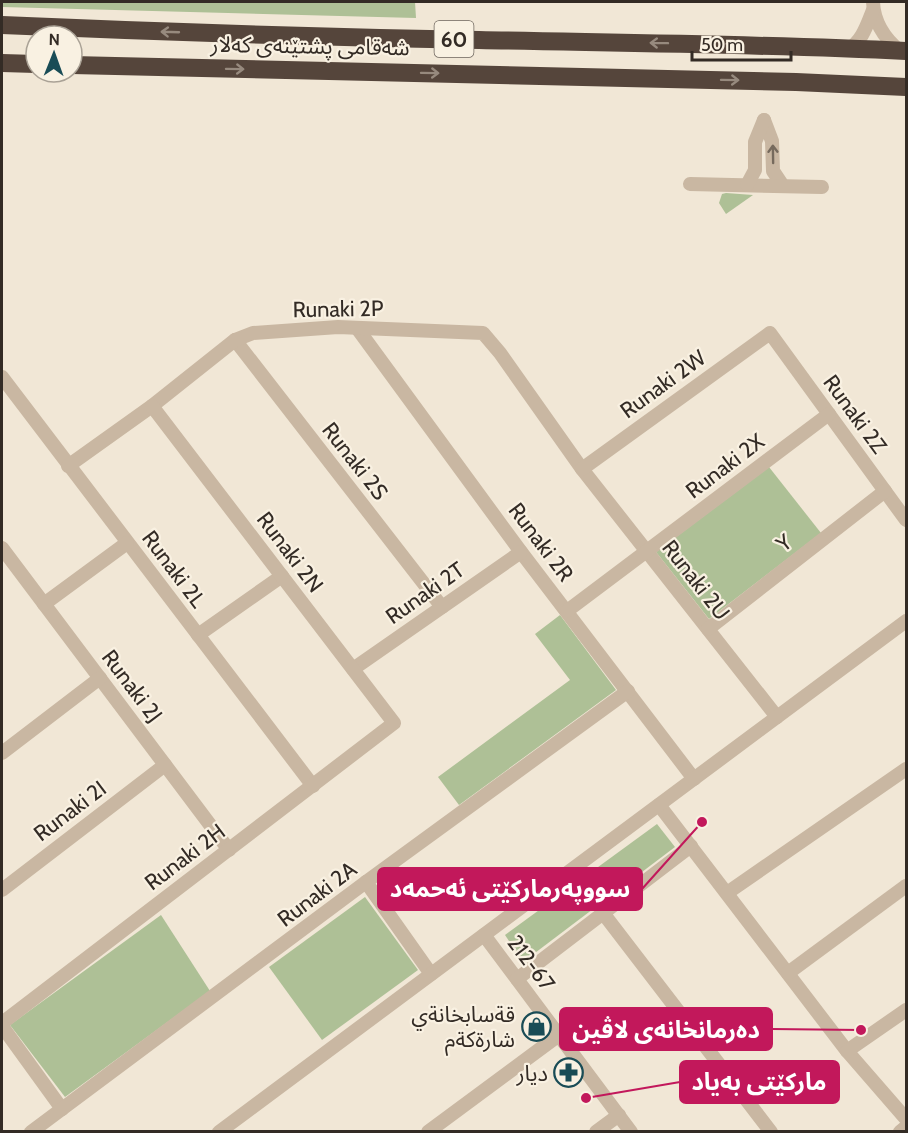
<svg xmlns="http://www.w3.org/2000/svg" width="908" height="1133" font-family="Cabin,'Noto Sans Arabic',sans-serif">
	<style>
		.green { fill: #aec096 }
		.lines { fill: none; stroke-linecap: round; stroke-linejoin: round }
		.minor { stroke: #c9b7a2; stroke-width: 14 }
		.highway { stroke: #55453b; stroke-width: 18 }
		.oneway { stroke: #978a7e }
		.oneway2 { stroke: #766a5d }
		.labels { text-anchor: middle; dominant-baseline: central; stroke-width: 4.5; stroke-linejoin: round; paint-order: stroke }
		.shield { fill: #f9f1e2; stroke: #6e665e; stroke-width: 1.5 }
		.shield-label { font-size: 21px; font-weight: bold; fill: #332b25 }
		.street-label { font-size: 22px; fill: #332b25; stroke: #f9f1e2 }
		.poi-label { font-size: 22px; fill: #332b25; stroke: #f9f1e2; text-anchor: end }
		.leader { fill: none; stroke: #c2185b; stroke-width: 2 }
		.callout-dot { fill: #c2185b; stroke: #f9f1e2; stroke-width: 2 }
		.callout { fill: #c2185b; stroke: #c2185b; stroke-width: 2 }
		.callout-label { font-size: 24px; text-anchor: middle; font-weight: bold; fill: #fff }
	</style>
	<rect width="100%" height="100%" fill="#f1e7d6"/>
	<!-- green -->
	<g class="green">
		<path d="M2,2H415L416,18L2,7Z"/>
		<path d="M726,193L753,195L726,214L719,203L722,194Z"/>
		<path d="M769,467L821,533L709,619L656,552Z"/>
		<path d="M560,615L616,690L459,805L438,777L570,680L535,634Z"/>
		<path d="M657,824L675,847L523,962L505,935Z"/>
		<path d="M365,897L418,970L322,1040L269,967Z"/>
		<path d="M161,915L210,991L65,1097L10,1025Z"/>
	</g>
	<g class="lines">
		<!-- minor -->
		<g class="minor">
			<path d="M873,2C874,23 884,38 900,51"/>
			<path d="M847,50C862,42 867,25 873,10"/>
			<path d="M764,120L772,141L773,171L783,186"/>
			<path d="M690,184L822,187"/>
			<path d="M747,185L755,170V142L764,120"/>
			<path d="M357,328L521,552L694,779"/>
			<path d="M235,340L442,607"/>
			<path d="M2,377L313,786"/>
			<path d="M68,466L152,406L235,340L253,333L338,327L483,333L500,353L582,469L777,717"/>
			<path d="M582,469L770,333L906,520"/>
			<path d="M2,548L229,850"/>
			<path d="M44,604L127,543"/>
			<path d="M567,611L829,414"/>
			<path d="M708,629L885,491"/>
			<path d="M198,635L282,576"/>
			<path d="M353,669L521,552"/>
			<path d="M2,753L100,678"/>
			<path d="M659,805L847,1051L906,1119"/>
			<path d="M366,882L431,974"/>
			<path d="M2,890L165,765"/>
			<path d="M727,893L906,769"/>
			<path d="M603,913L771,1132"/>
			<path d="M484,935L631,1132"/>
			<path d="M788,973L906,886"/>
			<path d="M517,979L691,846"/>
			<path d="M2,1023L394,723L152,406"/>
			<path d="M2,1026L62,1109"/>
			<path d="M847,1051L906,1010"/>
			<path d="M31,1132L366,882L628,691"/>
			<path d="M219,1132L906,621"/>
			<path d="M428,1132L559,1035"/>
			<path d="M596,1132L619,1115"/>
			<path d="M900,1132L906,1127"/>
		</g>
		<!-- highway -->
		<g class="highway">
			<path d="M2,25C161,32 320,37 479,40C622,43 764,44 906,51"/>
			<path d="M2,63L36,64"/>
			<path d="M72,65L796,82L906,87"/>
		</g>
	</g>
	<!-- one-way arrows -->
	<defs><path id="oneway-shaft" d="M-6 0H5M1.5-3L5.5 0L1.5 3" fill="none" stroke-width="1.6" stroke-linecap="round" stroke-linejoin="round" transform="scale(1.5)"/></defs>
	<g class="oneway">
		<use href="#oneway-shaft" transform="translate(170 32) rotate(-178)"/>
		<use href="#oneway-shaft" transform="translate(659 43) rotate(-179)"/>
		<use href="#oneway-shaft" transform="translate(235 69) rotate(1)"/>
		<use href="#oneway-shaft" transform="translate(430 73) rotate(1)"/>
		<use href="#oneway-shaft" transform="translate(730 80) rotate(1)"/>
	</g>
	<use class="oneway2" href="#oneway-shaft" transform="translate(773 154) rotate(-91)"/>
	<!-- icons -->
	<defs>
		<symbol id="shop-ring" viewBox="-11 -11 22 22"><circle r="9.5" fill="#f9f1e2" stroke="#194c56" stroke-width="1.5"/><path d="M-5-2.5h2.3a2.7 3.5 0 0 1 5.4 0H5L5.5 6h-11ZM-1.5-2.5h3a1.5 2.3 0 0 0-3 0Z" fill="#194c56"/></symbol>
		<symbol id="pharmacy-ring" viewBox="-11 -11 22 22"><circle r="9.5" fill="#f9f1e2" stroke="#194c56" stroke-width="1.5"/><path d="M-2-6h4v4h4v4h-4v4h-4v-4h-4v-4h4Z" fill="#194c56"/></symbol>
	</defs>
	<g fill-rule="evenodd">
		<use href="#shop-ring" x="520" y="1010" width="33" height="33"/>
		<use href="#pharmacy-ring" x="552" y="1056" width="33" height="33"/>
	</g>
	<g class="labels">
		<!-- shield labels -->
		<rect class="shield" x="434.5" y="21" width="39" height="36" rx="4.5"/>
		<g class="shield-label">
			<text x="454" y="39">60</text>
		</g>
		<!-- street labels -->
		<g class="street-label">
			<text transform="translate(310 46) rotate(1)">شەقامی پشتێنەی کەلار</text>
			<text transform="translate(338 309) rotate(-1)">Runaki 2P</text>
			<text transform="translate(663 384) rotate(-36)">Runaki 2W</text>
			<text transform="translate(855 414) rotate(54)">Runaki 2Z</text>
			<text transform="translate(355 461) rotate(52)">Runaki 2S</text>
			<text transform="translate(725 466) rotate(-37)">Runaki 2X</text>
			<text transform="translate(541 542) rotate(53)">Runaki 2R</text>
			<text transform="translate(784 543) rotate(-38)">Y</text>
			<text transform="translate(290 552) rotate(53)">Runaki 2N</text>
			<text transform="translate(174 569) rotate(53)">Runaki 2L</text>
			<text transform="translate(696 580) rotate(52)">Runaki 2U</text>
			<text transform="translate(425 593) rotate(-35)">Runaki 2T</text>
			<text transform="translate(132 686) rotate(53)">Runaki 2J</text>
			<text transform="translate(70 811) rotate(-37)">Runaki 2I</text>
			<text transform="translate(185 857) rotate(-37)">Runaki 2H</text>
			<text transform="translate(317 894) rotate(-37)">Runaki 2A</text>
			<text transform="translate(531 963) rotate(53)">212-67</text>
		</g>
		<!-- poi labels -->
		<g class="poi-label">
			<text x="515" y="1014">قةسابخانةي<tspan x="515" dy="25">شارةكةم</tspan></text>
			<text x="548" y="1073">ديار</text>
		</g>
	</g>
	<!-- callouts -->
	<path class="leader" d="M702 822L642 889M861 1030L772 1029M586 1098L680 1082"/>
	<g class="callout-dot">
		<circle cx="702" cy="822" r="6"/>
		<circle cx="861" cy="1030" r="6"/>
		<circle cx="586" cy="1098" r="6"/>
	</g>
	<g class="callout">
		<rect x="378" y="868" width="264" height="42" rx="6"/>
		<rect x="560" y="1008" width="212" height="42" rx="6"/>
		<rect x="680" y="1061" width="159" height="42" rx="6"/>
	</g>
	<g class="callout-label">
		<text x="510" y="897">سووپەرمارکێتی ئەحمەد</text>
		<text x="666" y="1038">دەرمانخانەی لاڤین</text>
		<text x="759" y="1090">مارکێتی بەیاد</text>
	</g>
	<!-- border -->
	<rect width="908" height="1133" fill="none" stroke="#332b25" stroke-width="6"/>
	<!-- north arrow -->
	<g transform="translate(54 54) rotate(1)"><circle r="28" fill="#f9f1e2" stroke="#aaa296" stroke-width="1.5"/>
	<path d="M0-4.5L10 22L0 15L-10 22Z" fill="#194c56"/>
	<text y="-9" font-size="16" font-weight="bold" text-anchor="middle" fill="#332b25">N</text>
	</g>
	<!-- scale -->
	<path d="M692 51v9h99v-9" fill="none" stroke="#332b25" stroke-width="3"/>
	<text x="701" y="51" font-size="18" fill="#332b25" stroke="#f9f1e2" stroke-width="4.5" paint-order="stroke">50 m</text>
</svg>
